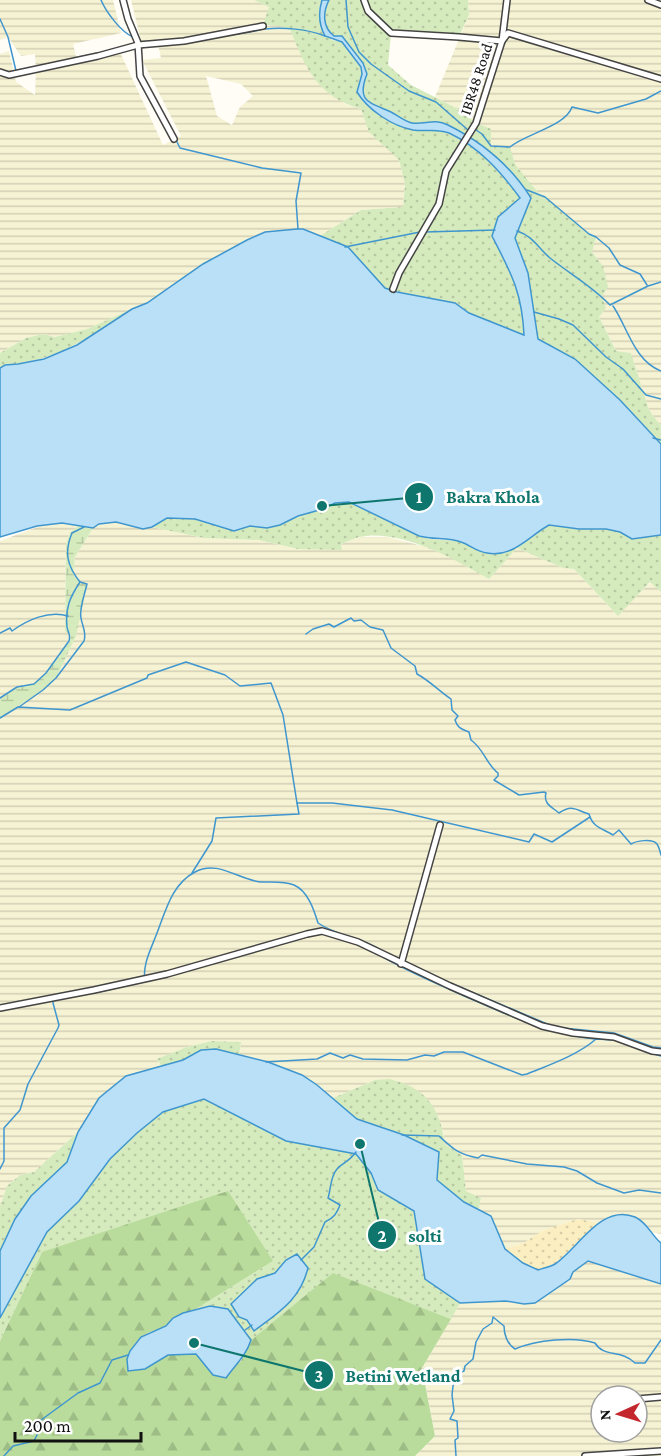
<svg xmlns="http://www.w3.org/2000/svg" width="661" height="1456" font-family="'Crimson Pro',serif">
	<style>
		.farmland { fill: url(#farmland-rules); fill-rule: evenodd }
		.grass { fill: url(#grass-dots) }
		.forest { fill: url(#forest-firs) }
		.wetland { fill: url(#wetland-marsh) }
		.sand { fill: url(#sand-dots) }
		.water { fill: #b9e0f7; stroke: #3f96cf; stroke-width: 1.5 }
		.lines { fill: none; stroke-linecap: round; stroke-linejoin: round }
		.stream { stroke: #3f96cf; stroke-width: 1.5 }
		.minor-casing { stroke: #444; stroke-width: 8 }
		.minor { stroke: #fff; stroke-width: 5 }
		.labels { text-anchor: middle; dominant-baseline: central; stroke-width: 6; stroke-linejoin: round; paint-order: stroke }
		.street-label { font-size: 16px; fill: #111; stroke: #fff }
		.leader { fill: none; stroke: #0f766e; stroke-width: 2 }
		.callout-dot { fill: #0f766e; stroke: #fff; stroke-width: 2 }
		.mark-label { font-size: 18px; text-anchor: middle; font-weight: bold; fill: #fff }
		.callout-label { font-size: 18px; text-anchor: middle; font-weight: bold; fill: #0f766e; stroke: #fff; stroke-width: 6; stroke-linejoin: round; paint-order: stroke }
	</style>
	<defs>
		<pattern id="farmland-rules" width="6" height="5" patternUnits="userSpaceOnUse" patternTransform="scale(1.5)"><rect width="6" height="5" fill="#f6f3d4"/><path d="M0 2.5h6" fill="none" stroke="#d2cfb5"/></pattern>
		<pattern id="grass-dots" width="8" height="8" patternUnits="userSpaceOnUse" patternTransform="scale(1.5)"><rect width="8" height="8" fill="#d5ebbd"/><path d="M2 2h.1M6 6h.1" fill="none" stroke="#b6c8a1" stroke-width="1.8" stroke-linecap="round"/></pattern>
		<pattern id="forest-firs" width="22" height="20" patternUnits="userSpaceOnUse" patternTransform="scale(1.5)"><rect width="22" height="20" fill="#b9dc9c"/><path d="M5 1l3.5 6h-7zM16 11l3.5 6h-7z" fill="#9ebc85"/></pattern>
		<pattern id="wetland-marsh" width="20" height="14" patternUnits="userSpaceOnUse" patternTransform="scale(1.5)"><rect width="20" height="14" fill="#d5ebbd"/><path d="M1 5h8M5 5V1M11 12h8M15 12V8" fill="none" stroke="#b6c8a1"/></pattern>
		<pattern id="sand-dots" width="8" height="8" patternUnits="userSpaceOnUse" patternTransform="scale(1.5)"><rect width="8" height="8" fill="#fbeec1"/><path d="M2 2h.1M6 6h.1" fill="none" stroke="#d6cba5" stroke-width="1.8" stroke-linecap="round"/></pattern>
	</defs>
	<rect width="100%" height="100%" fill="#fffdf5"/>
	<!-- farmland -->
	<g class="farmland">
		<path d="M0,0H113L121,33L73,44L77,60L119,50L163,145L181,136L142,60L161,58L158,44L142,45L131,0H254L270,7L263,26L279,25L291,28L345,104L361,109L370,132L399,160L405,184L403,207L361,210L320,236L303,229L265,232L203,264L147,303L87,329L55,337L43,334L26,338L0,353V54L9,51L16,82L35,95L36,72L35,54L21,56L8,37L0,40ZM206,76L241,84L253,96L240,107L232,125L217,116Z"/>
		<path d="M468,0H661V426L649,410L631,353L616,351L599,317L603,266L592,252L589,234L546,197L540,195L515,164L509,147L491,146L476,123L458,109L435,97L469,15Z"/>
		<path d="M116,522L143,529L152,527L204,538L259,540L298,549H342L341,544L360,537H388L426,547L455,559L489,579L517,548L563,568L574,569L617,615L651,582L661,592V1234L651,1232L647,1225L617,1216L598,1223L578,1219L541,1231L524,1243L505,1249L491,1216L479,1209L481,1198L466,1191L462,1155L445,1144L443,1130L375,1080L333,1098L302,1075L268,1062L239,1056L241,1042L212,1041L187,1047L157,1060L162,1067L126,1076L99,1098L78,1132L34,1172L20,1175L7,1186L0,1206V718L18,707L56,678L76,636L80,582L73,574L75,557L93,528L99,524Z"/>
		<path d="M62,523L78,526L70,533L66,544L65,631L71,636L63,650L46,673L34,684L17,687L0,698V541L43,525Z"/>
		<path d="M588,1261L661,1284V1456H415L435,1436L422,1368L460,1303L506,1301L524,1304L535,1303L570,1280L573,1272ZM601,1396H637V1432H601Z"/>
	</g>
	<!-- grass -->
	<g class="grass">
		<path d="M254,0H322L319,9L321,28L332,40L342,42L361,67L362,74L357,92C361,99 365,105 372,109C381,115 403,128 413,130C426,132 437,128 449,134C479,147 501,172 520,199L498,217L492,236C511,273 522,293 524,336L469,313L455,303L397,292L384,288L348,247L320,236L361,210L403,207L405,184L399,160L369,132L361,109C317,96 306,69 290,29L279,26L263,25L269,7Z"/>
		<path d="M329,0H468L469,15L459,37L391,34L388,65L411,85L458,109L476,123L491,129V146L510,147L515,164L540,195L546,197L589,234L596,237L592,252L603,266L608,287L602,296L606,308L599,317L616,351L631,353L649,410L661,426V444L620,400L575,359L538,339L528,273L515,238L531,198C512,166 481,142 448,125C434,118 425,125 412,123C405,122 397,115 391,112C369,102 356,102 367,74L363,63L342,36H334C322,27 323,13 329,0Z"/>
		<path d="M132,309C93,335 54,363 5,365L0,368V353L26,338L43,334L55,337L87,329Z"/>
		<path d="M342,501H349L419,536L429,539L459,541L486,553L494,554L505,553L549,524L579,529H606L620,532L632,539L661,535V592L650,582L618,616L574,569L563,568L517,548L489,579C455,559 399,528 359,537C353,539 347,542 341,544L342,550L298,549L259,540L204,538L152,527L167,518L195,519L234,531L250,526L267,528Z"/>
		<path d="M212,1041L241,1042L239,1056L216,1049L201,1050L183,1060L162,1067L157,1059L187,1047Z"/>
		<path d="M389,1079C425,1087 440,1107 445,1144L462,1155L466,1191L481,1198L479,1209L464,1202L437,1180L439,1152L404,1135L357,1119L333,1098L375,1080Z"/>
		<path d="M204,1098L286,1141L356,1154L371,1173L378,1190L414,1211L425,1279L460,1303L451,1319L333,1274L251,1340L245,1330L210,1306L196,1309L273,1261L42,1252L0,1341V1318L47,1232L79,1201L110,1159L137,1133L163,1112Z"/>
		<path d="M78,1132L67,1162L31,1196L15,1219L0,1251V1206L7,1186L20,1175L34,1172Z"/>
	</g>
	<!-- forest -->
	<path class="forest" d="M228,1191L273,1261L196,1309C178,1314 180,1315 166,1326C161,1330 154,1330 148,1333C138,1338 130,1349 127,1359L145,1369L168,1355L196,1354L226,1378L235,1366L241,1361L251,1340L333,1273L451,1319L422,1368L435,1436L415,1456H0V1341L42,1252Z"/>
	<!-- wetland -->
	<path class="wetland" d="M78,526L93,528L75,557L73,574L80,582L87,584L76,636L56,678L43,690L0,718V698L17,687L34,684L46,673L69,641L71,636L65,631L66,544L70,533Z"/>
	<!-- sand -->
	<path class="sand" d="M578,1219L598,1223L554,1265L538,1270L523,1263L505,1249L524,1243L541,1231Z"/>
	<!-- water -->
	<g class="water">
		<path d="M322,0H329C323,12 322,27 334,36H342L363,63L367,74C356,102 369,102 391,112C397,115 405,122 412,123C425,125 434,118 448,125C482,142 511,166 531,198L515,238L528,273L538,339L575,359L620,400L661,444V535L632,539L620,532L606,529H579L549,525C529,536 513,558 487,553C477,552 470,545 461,542C448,537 433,540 419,536L349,502L335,503L323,509L298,516L280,525L267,528L250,526L234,531L195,519L167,518L152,527L143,529L116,522L99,524L93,528L62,523L37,526L0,537V368L5,365L18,364L44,359L77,345L132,309L147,303L203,264L247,240L265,232L297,229H303L348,247L385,288L397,292L455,303L469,313L524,335C522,292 511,273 492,236L498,217L520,198C501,172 479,147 449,133C437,128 426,132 413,130C392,126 368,110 357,92L362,74L361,67L342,42L325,36C319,25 318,13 322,0Z"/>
		<path d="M216,1049L268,1062L302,1075L317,1085L357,1119L404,1135L439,1152L437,1180L464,1202L491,1216L505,1249L523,1263L538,1270C543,1268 550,1267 555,1264C578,1249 601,1203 635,1217C648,1223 651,1235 661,1243V1284L588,1261L573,1272L570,1279L535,1303L524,1304L506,1301L460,1303L425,1279L414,1211L378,1190L371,1173L356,1154L286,1141L204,1099L163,1112L137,1133L110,1159L79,1201L47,1232L0,1318V1251L15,1219L31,1196L67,1162L78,1132L99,1098L126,1076L183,1060L201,1050Z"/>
		<path d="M297,1254L308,1268C300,1300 279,1312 254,1331L247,1320L239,1317L231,1304L257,1279L275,1273L286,1260Z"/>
		<path d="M210,1306L228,1309L251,1340C246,1356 235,1365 226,1378L213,1375L196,1354L168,1355L145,1369L128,1371L127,1359L130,1351L141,1337L166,1326L173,1318L183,1313Z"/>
	</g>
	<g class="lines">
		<!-- stream -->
		<g class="stream">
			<path d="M101,0C106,12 121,32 133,37"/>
			<path d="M346,0L348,27L359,52L371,64L409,91L436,102L468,130"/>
			<path d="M0,19L8,37L16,71"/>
			<path d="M265,29C284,27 307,29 325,36"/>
			<path d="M212,38L260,30"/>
			<path d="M12,77L31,73"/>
			<path d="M476,130L482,134L491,146L510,147C525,134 566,126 572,107L598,113L646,99L661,91"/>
			<path d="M176,140L180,148L262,168L301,173L296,201L298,229"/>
			<path d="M527,190L545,197L589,234L596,237L609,248L620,265L640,274L647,285"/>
			<path d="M517,231C533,236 538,248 550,258C570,274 592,286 610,305L648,286L661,282"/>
			<path d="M425,232L495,230"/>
			<path d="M345,247L420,232"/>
			<path d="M613,306C627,326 634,361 661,371"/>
			<path d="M534,312L559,319L573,325L606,357L623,369L646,395L661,399"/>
			<path d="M653,438L661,440"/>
			<path d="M0,633L10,628L12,631C27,620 49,610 68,616"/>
			<path d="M306,634L313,629L329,624L334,627L351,618L354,621L361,620L370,627L383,630L391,648L415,666L417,674C430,681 439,691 451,699L452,710L458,716L455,720C458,729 462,729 469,732L471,740C484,749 486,764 498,773V776L494,780L519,795L544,792L546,793C543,804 552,807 559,813C573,804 575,810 589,814C593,828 602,828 613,835L619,830L631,844C636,841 652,838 657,844C659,847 660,851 661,855"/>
			<path d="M0,698L17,687L34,684L46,673L69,641C71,634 68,633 67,627C65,608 70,597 80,582C67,566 64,552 72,533L84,527"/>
			<path d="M19,707L43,690L56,678L84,641C87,632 82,626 81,618C79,609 85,593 87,584L80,582"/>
			<path d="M0,718L18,707L70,710L147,678L148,675L186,662L225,675L240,686L271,683L283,715L297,803"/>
			<path d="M192,873L212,841L216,818L299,814L297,803H332L392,810L529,842L534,834L552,842L590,817"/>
			<path d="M385,958C409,972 434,982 460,994C504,1013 546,1034 595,1039"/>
			<path d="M443,980L552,1026"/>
			<path d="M149,981L310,936"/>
			<path d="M144,982H145C142,965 151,949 157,933C166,910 172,884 195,872C218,859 240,881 262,882C271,882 285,881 294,885C308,891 314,910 318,923C338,937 363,937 382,951"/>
			<path d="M94,993L139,983"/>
			<path d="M563,1028L614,1033L653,1047L661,1048"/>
			<path d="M644,1051L661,1056"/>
			<path d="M266,1062L317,1059L330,1053L343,1058L350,1055L363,1059L407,1060L425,1055L434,1056L444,1052H463L522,1075L527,1074C549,1065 578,1055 596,1039L614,1040"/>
			<path d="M402,1135L439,1136C453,1149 458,1154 478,1158L482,1155L527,1164L564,1167L577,1171L597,1183L624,1193L639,1190L661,1193"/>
			<path d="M0,1169L4,1161V1128L20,1110L28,1084L58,1028L59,1025L53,1003L54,1000"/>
			<path d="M301,1260L314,1247L325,1222C334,1218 337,1213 340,1205L328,1198C331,1189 330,1177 337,1169C342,1163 349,1162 356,1152"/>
			<path d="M245,1330L252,1325"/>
			<path d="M4,1456L13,1446L34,1441L38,1433L37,1423L78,1393L100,1383L112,1360L128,1355"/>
			<path d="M456,1456L455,1440L458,1438L457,1421L450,1419L454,1411L452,1395L453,1386L459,1373L464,1371L465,1366L473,1359L476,1342L483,1329L492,1323L493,1317L504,1326C504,1334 507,1344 515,1349C536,1340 574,1336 595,1343C604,1358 621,1349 635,1363H645L661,1340"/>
		</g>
		<defs>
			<g id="minor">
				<path d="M123,0L128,19L138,43L140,76L174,139"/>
				<path d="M364,0L368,11L391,33L459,37L502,41L508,33L661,79"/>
				<path d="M648,0L661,5"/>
				<path d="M0,72L9,75L98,56L138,45L184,41L263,26"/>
				<path d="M393,289L399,273L439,204L446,171L476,123L502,41L507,0"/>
				<path d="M401,964L440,825"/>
				<path d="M0,1008L94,990L167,974L307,934L322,931L358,942L450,986L542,1026L573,1033L614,1037L652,1051L661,1052"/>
				<path d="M637,1399L661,1397"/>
				<path d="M585,1456L661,1451"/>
			</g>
		</defs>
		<!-- minor casing -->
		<use href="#minor" class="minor-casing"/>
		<!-- minor -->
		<use href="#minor" class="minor"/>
	</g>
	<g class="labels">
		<!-- street labels -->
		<g class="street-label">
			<text transform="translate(476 79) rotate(-72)">IBR48 Road</text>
		</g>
	</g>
	<!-- callouts -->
	<path class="leader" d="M322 506L419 497M360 1144L382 1235M194 1343L319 1375"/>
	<g class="callout-dot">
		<circle cx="322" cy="506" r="6"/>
		<circle cx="360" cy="1144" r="6"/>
		<circle cx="194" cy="1343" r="6"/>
		<circle cx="419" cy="497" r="15"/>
		<circle cx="382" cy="1235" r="15"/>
		<circle cx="319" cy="1375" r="15"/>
	</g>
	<g class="mark-label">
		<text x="419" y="503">1</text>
		<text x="382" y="1242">2</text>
		<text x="319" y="1382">3</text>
	</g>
	<g class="callout-label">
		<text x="493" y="503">Bakra Khola</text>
		<text x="425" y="1242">solti</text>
		<text x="403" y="1382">Betini Wetland</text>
	</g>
	<!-- north arrow -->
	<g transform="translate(619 1414) rotate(266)"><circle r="28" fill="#ffffff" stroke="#a0a0a0" stroke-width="1.5"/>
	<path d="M0-4.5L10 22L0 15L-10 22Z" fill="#c4262e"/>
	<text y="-9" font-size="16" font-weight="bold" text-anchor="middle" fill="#111111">N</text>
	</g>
	<!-- scale -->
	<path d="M15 1432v9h126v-9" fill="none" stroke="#111111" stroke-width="3"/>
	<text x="24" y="1432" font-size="18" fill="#111111" stroke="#ffffff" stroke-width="4.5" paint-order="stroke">200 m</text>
</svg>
